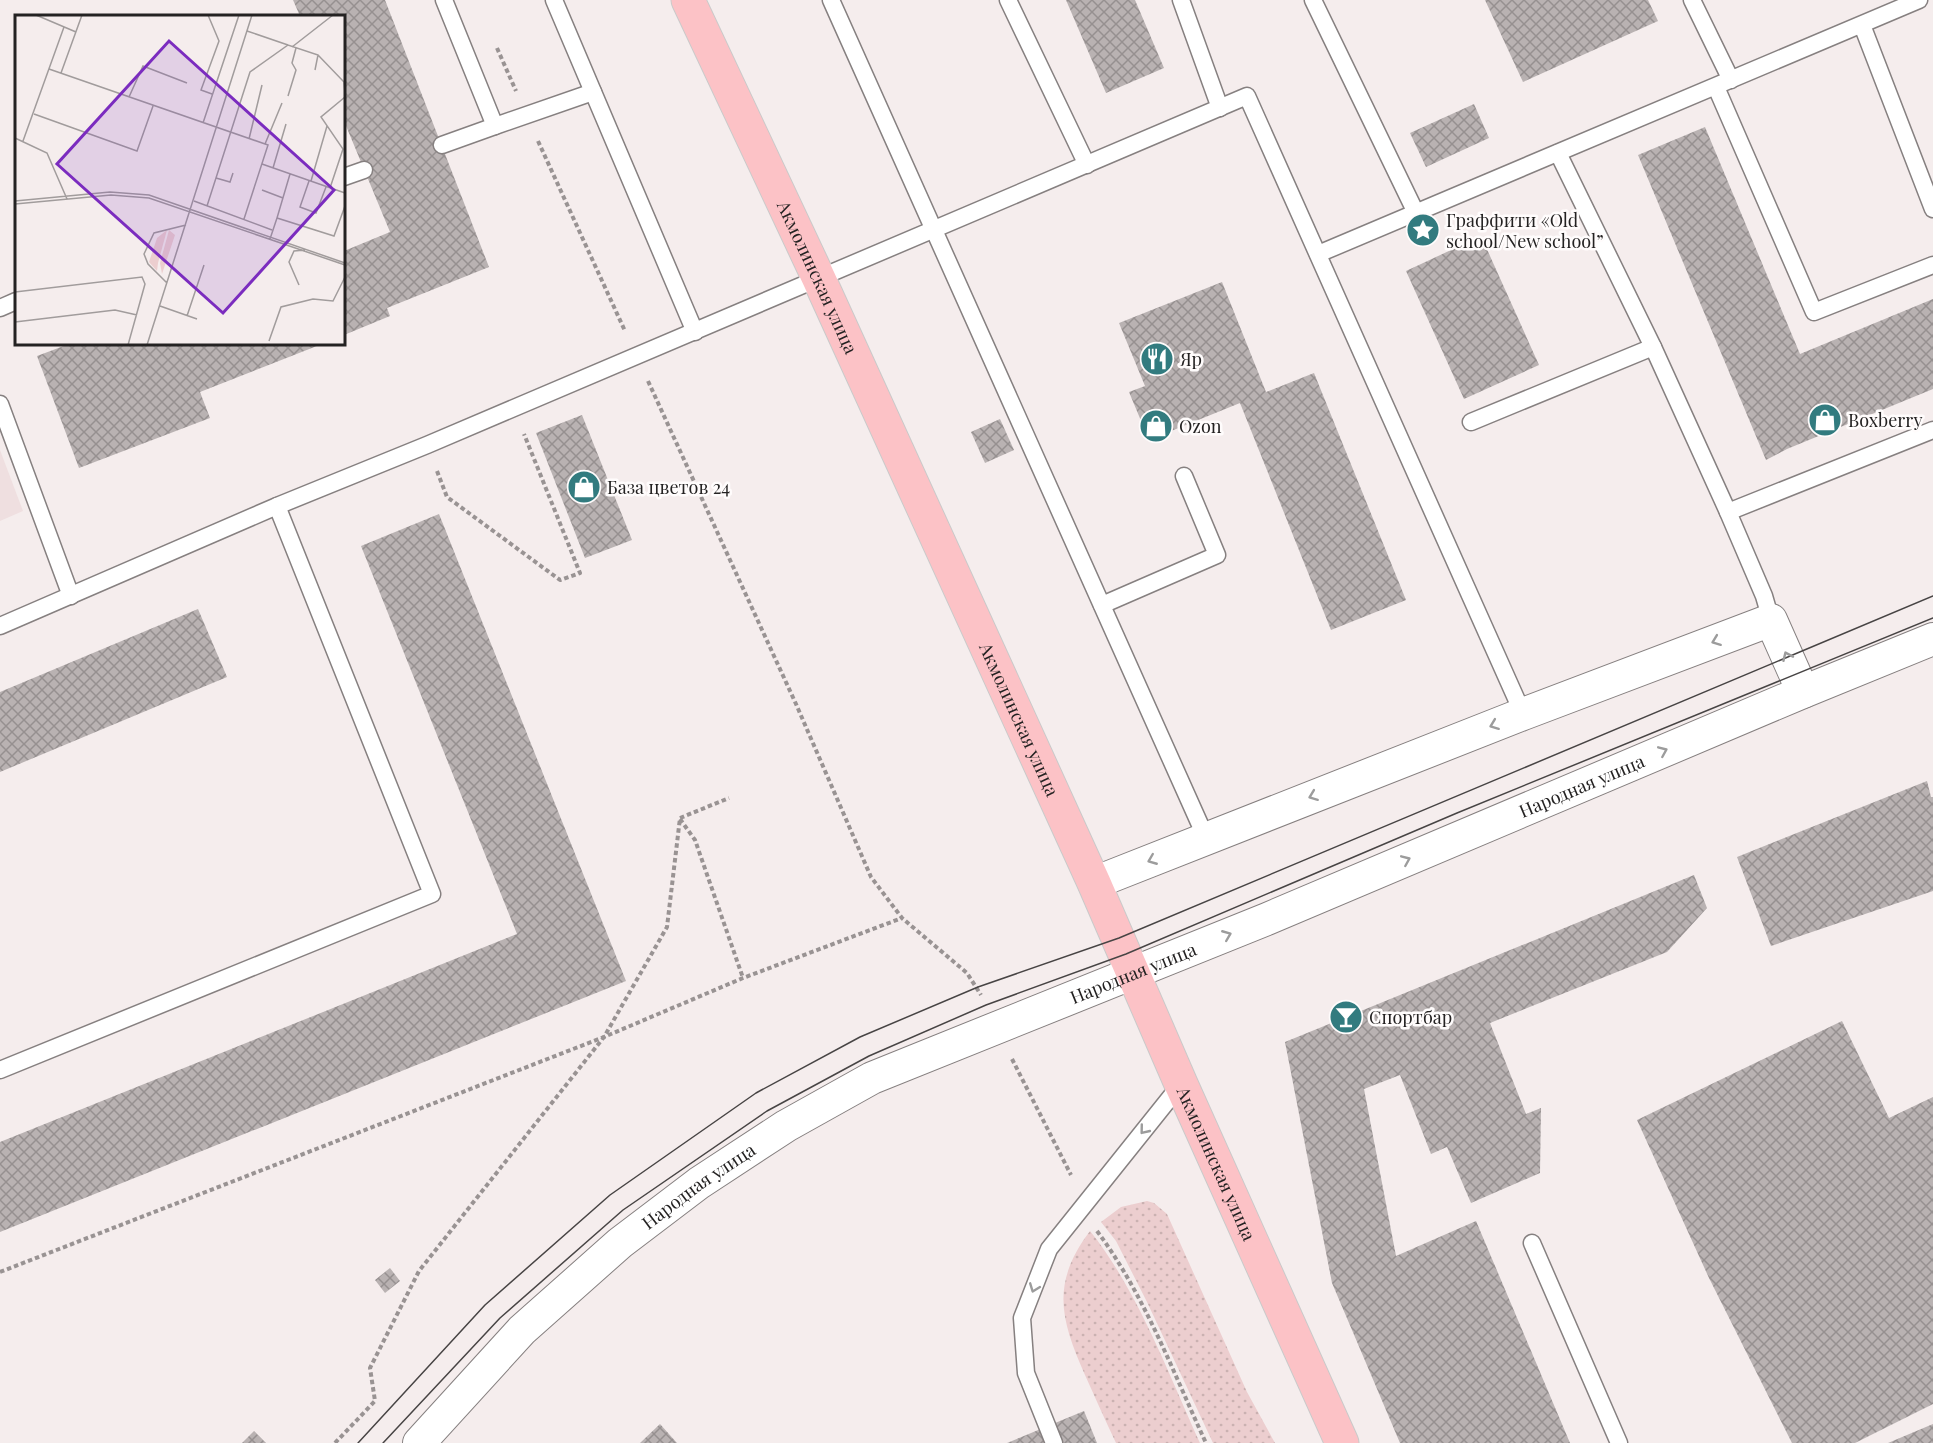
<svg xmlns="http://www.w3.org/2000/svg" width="1933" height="1443" font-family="'Playfair Display',serif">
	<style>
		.built { fill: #efdfe0 }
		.grass { fill: url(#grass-dots) }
		.building { fill: url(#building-cross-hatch) }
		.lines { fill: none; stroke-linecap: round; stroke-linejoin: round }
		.service-casing { stroke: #868080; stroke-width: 19 }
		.minor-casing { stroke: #868080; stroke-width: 34 }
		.primary-casing { stroke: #cacaca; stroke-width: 35 }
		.path { stroke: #999393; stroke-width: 4; stroke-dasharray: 4.5 3; stroke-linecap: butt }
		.service { stroke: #fff; stroke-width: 16 }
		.minor { stroke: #fff; stroke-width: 32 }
		.primary { stroke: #fcc2c6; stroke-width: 33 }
		.tram { stroke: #474444; stroke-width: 1.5 }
		.oneway { stroke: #9c9c9c }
		.labels { text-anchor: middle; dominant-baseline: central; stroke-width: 5; stroke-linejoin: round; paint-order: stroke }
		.poi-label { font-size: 18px; fill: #242222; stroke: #fffcfc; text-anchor: start }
		.street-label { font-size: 18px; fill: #242222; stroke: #fffcfc }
		.inset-road { fill: none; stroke: #a19c9c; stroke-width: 1.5 }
		.view { fill: #7b2cbf; fill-opacity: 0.15; stroke: #7b2cbf; stroke-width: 3 }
		.inset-edge { fill: none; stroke: #242222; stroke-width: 3 }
	</style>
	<defs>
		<pattern id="grass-dots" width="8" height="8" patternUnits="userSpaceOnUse" patternTransform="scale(1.5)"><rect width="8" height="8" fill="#eccecf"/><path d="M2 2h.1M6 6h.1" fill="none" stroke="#cab1b1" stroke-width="1.8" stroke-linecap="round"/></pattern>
		<pattern id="building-cross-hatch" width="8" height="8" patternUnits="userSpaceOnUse" patternTransform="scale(1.5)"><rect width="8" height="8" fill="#b9b2b2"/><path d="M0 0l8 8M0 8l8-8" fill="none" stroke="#969090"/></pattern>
	</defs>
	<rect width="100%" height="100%" fill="#f5eded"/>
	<!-- built -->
	<path class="built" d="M0,450L23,511L0,521Z"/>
	<!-- grass -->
	<g class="grass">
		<path d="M1147,1201L1154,1203L1167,1214L1247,1392L1275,1443H1213L1147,1302L1116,1241L1101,1222L1121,1207Z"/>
		<path d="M1090,1231C1137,1289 1169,1375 1200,1443H1116C1105,1420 1095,1397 1085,1375C1061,1320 1050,1284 1090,1231Z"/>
	</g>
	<!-- building -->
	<g class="building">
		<path d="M293,0H385L489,267L387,308L390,316L344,335V251L390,232L344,121V16H300Z"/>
		<path d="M1066,0H1135L1164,68L1106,93Z"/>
		<path d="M1485,0H1648L1658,21L1523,82Z"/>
		<path d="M1474,104L1489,138L1426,167L1410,133Z"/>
		<path d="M1705,127L1800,354L1933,299V389L1787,449L1766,460L1638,155Z"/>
		<path d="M1481,236L1539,365L1464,399L1406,271Z"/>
		<path d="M1222,282L1266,392L1314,373L1406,600L1331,630L1240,403L1149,440L1129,392L1145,386L1119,323Z"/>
		<path d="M69,344H322L200,392L210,418L79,468L37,356Z"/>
		<path d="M582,415L632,540L585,558L536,433Z"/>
		<path d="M1000,419L1014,450L985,463L971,432Z"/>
		<path d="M439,514L626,981L0,1232V1142L517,934L361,546Z"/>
		<path d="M198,609L227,677L0,772V692Z"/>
		<path d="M1927,781L1931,797H1933V891L1771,946L1737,857Z"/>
		<path d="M1694,875L1707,908L1667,952L1490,1023L1526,1114L1541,1108L1540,1173L1471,1203L1447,1147L1431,1154L1400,1075L1364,1089L1396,1256L1476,1221L1570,1443H1400L1332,1283L1285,1042Z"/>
		<path d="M1842,1021L1889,1118L1933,1097V1404L1855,1443H1792L1709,1278L1637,1120Z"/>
		<path d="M390,1268L400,1281L385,1293L375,1280Z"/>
		<path d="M1084,1411L1097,1443H1007Z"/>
		<path d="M660,1424L677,1443H640Z"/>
		<path d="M1933,1424V1443H1888Z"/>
		<path d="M254,1431L266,1443H242Z"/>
	</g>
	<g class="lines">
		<defs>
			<g id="service">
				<path d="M444,0L495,126L593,92"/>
				<path d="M554,0L695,332"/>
				<path d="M831,0L1206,838"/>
				<path d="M1008,0L1087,165"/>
				<path d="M1181,0L1220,108"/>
				<path d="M1313,0L1416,213"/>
				<path d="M1692,0L1731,80"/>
				<path d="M1862,25L1933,209"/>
				<path d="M1716,87L1814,312L1933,265"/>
				<path d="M442,145L495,126"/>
				<path d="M1558,153L1653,347L1728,512"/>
				<path d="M344,177L364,170"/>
				<path d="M1318,254L1919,0"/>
				<path d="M0,308L16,301"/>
				<path d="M0,404L71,596"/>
				<path d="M1471,422L1653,347"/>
				<path d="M1102,605L1217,555L1184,476"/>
				<path d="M1771,620L1764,596L1728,512L1933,430"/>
				<path d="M0,626L277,506L427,445L1247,96L1523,714"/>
				<path d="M0,1070L432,894L277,506"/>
				<path d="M1532,1243L1619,1443"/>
				<path d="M1054,1443L1026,1373L1022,1318L1049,1249L1181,1084"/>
			</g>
			<g id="minor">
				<path d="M1094,883L1523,714L1771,620L1803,692"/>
				<path id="s1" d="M419,1443L522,1330L620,1243L699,1183L786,1126L872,1078L1267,919L1803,692L1933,639"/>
			</g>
			<g id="primary">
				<path id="s2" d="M688,0L819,279L1094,883L1181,1084L1342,1443"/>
			</g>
		</defs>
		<!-- service casing -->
		<use href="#service" class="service-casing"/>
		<!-- minor casing -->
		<use href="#minor" class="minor-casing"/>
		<!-- primary casing -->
		<use href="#primary" class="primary-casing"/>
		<!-- path -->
		<g class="path">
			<path d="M497,48L516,91"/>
			<path d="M538,141L625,331"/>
			<path d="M648,381L796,704L871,877L902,918L967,973L981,995"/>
			<path d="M437,471L447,497L560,580L580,573L524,434"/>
			<path d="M680,818L729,798"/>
			<path d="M680,819L695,840L743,978"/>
			<path d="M1012,1059L1071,1175"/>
			<path d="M1097,1231C1144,1294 1173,1372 1206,1443"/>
			<path d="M0,1272L604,1037L743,978L902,918"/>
			<path d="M335,1443L375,1401L370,1368L419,1271L604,1037L667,927L680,818"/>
		</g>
		<!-- service -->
		<use href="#service" class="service"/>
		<!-- minor -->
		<use href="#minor" class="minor"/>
		<!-- primary -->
		<use href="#primary" class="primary"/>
		<!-- tram -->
		<g class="tram">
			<path d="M358,1443L485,1305L610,1195L756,1093L860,1037L978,987L1119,938L1933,596"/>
			<path d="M383,1443L500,1318L623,1210L767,1111L869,1056L986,1005L1126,954L1457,813L1933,618"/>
		</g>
	</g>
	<!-- one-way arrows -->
	<defs><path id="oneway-chevron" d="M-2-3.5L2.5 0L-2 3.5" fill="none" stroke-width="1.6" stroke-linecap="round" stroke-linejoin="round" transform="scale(1.5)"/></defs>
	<g class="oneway">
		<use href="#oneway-chevron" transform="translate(1716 641) rotate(159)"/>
		<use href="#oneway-chevron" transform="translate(1787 656) rotate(-114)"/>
		<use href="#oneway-chevron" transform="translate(1494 725) rotate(159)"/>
		<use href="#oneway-chevron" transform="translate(1663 751) rotate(-23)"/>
		<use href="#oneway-chevron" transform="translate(1313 796) rotate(159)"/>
		<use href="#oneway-chevron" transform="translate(1152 860) rotate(158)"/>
		<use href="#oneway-chevron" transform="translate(1406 860) rotate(-23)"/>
		<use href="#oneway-chevron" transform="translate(1227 935) rotate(-22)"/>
		<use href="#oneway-chevron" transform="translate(1144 1130) rotate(129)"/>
		<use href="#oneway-chevron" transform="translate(1034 1288) rotate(111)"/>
	</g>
	<!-- icons -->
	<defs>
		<symbol id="sight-disc" viewBox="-11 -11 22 22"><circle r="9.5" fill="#327b7f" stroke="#fffcfc"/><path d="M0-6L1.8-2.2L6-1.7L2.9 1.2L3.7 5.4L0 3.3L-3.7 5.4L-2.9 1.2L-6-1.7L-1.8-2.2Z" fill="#fff"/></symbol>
		<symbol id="restaurant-disc" viewBox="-11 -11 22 22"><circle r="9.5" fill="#327b7f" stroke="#fffcfc"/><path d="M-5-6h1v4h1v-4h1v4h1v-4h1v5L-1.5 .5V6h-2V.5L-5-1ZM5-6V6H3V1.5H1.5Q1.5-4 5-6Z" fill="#fff"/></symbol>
		<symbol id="shop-disc" viewBox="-11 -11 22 22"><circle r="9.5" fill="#327b7f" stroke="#fffcfc"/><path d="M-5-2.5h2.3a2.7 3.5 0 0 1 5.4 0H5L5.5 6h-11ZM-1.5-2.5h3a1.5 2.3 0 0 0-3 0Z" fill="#fff"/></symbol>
		<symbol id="bar-disc" viewBox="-11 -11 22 22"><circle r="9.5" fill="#327b7f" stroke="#fffcfc"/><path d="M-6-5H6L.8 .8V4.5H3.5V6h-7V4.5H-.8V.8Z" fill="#fff"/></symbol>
	</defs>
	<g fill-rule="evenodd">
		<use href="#sight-disc" x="1404" y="211" width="38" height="38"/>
		<use href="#restaurant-disc" x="1138" y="340" width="38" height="38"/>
		<use href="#shop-disc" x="1806" y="401" width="38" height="38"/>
		<use href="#shop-disc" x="1137" y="407" width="38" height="38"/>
		<use href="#shop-disc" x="565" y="468" width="38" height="38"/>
		<use href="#bar-disc" x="1327" y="998" width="38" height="38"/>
	</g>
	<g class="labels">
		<!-- poi labels -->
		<g class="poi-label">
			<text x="1446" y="220">Граффити «Old<tspan x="1446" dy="21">school/New school”</tspan></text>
			<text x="1180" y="359">Яр</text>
			<text x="1848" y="420">Boxberry</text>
			<text x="1179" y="426">Ozon</text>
			<text x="607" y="487">База цветов 24</text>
			<text x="1369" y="1017">Спортбар</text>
		</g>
		<!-- street labels -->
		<g class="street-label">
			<text stroke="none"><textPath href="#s2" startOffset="306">Акмолинская улица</textPath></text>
			<text stroke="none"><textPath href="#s2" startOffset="792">Акмолинская улица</textPath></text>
			<text stroke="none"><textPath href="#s1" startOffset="1353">Народная улица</textPath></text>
			<text stroke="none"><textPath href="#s1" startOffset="867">Народная улица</textPath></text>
			<text stroke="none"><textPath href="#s2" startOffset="1278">Акмолинская улица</textPath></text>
			<text stroke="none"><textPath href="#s1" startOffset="381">Народная улица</textPath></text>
		</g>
	</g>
	<!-- overview -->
	<g transform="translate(15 15)">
		<rect width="330" height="330" fill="#f5eded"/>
		<path d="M152,215L143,248L142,256L134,247L142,223ZM154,215L160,220L147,259L145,248Z" fill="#eccecf"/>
		<path class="inset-road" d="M21,0L61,17M193,0L204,26L186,75L197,79M232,16L273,30M277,32L318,0M303,40L329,67L330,78M34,54L253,130L229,204M46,58L67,0M273,81L281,55L277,48L281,33M114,82L128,51L172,68M19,99L122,136L138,91M188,108L224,0M0,123L32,138L52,184M234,124L247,70M8,126L49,12M250,129L267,88M247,149L330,178M258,153L271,109M201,163L215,167L218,158M294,166L285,192L301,198L311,172M296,166L312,111M315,173L328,134L306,102L330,82M247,175L268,183M0,186L95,177L134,180L330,248M179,186L257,215M0,189L96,180L134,183L330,250M192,191L235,57L273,30L303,40L300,55M262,203L275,159M255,224L262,203L319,221L330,191M152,268L133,249L129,239L139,218L171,210M284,270L274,247L279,236L290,235M0,277L127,262L130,269L113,330M145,291L182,304M172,301L189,250M0,307L100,295L122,300M254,326L266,292L298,284L318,286L330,262M132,330L237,0"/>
		<path class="view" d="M154,26L319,175L208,298L42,149Z"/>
		<rect width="330" height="330" class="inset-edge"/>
	</g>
</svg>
